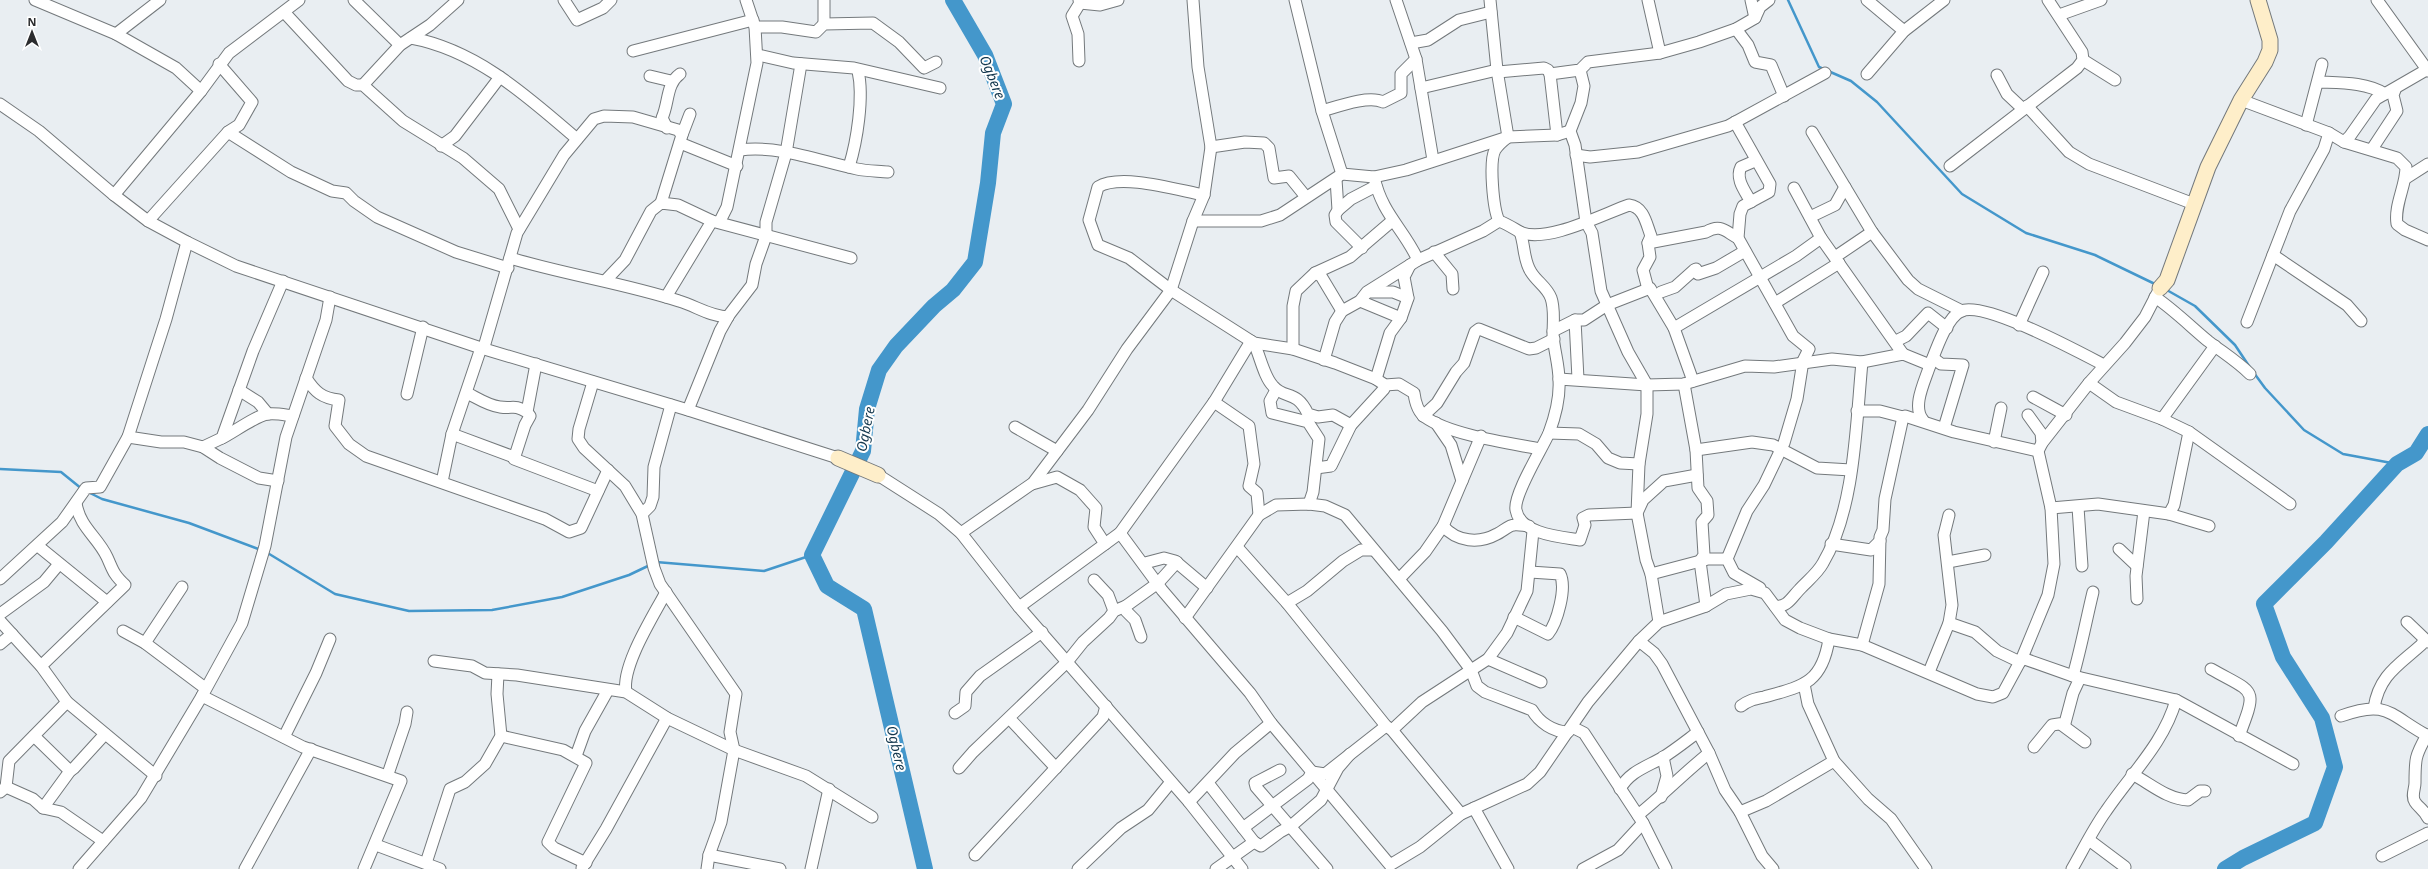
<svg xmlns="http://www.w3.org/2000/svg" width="2428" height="869" font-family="'Noto Sans',sans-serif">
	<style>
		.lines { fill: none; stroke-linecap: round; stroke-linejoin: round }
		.stream { stroke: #4497cb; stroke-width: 2.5 }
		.river { stroke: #4497cb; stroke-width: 16 }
		.street-casing { stroke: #74797c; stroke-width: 13 }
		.secondary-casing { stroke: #74797c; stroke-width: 17 }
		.street { stroke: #fff; stroke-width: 11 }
		.secondary { stroke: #feeec9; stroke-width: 15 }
		.labels { text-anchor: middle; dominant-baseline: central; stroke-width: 4; stroke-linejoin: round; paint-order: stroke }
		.water-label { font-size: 14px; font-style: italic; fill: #14384e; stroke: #fff }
	</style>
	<rect width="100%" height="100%" fill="#e9eef2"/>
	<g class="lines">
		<!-- stream -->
		<g class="stream">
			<path d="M1788,0L1819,67L1851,81L1877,102L1962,194L2026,233L2095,255L2157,285"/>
			<path d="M2165,289L2195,306L2235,345L2251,369"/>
			<path d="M2254,373L2265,388L2304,430L2343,454L2397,464"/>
			<path d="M0,469L61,472L82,489"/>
			<path d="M88,492L102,499L189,523L261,550"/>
			<path d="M266,552L335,594L409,611L492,610L562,597L629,575L650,565"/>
			<path d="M656,562L764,571L812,555"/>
		</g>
		<!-- river -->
		<g class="river">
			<path d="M925,869L864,609L827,586L812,555L863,451L867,409L879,370L896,346L934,306L953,290L975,262L988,183L993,133L1004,104L985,55L953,0"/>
			<path d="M2225,869L2243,858L2315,823L2335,767L2322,718L2283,657L2264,604L2326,542L2397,464L2416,453L2428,434"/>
		</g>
		<defs>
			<g id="street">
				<path d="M35,0L116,34L176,68L201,91"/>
				<path d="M354,0L400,45"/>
				<path d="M564,0L577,20L603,8L611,0"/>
				<path d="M824,0V24"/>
				<path d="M1295,0L1322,111L1342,174"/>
				<path d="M1396,0L1416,59L1433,160"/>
				<path d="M1490,0L1497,70L1508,137C1504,140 1498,145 1495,150C1489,161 1493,209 1499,221C1507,224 1513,228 1520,232C1546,244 1603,214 1629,205C1644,207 1646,223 1651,236L1648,243L1650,257L1643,270L1648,289L1650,288L1674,328L1693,381"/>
				<path d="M1648,0L1660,53"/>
				<path d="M1751,0L1755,18"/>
				<path d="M1867,0L1904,31"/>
				<path d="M2377,0L2428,71"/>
				<path d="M1080,3L1100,5L1118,0"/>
				<path d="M284,12L348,81L356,85H363L403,121L463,158L499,189L519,229"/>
				<path d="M2059,15L2101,0"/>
				<path d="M755,27H782L816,32L824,24L873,23L899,42L924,68L936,62"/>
				<path d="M1736,29L1748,45L1755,62L1771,65L1784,96"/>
				<path d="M116,34L160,0"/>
				<path d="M411,38C477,50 528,97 577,139"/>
				<path d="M1411,43L1428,40L1459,20L1491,12"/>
				<path d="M633,51L753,20"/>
				<path d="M758,55L793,63L854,68L940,88"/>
				<path d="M2083,60L2115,80"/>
				<path d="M1079,61L1078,34L1072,16L1080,3L1079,0"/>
				<path d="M1580,70L1584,86L1581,103L1570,131L1575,145L1586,222L1592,233L1601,291L1628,352L1647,385V414L1639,464L1637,513L1646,560L1651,574L1659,622"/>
				<path d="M1498,72L1544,68L1548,70L1550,74L1580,70L1588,62L1660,53L1699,42L1736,29L1755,18L1760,7L1769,0"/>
				<path d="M1550,74L1557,135"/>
				<path d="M1867,74L1904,31L1944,0"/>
				<path d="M1997,75L2007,94L2023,109"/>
				<path d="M650,76L671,81"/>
				<path d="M2318,82C2340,83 2366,82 2385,94"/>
				<path d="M363,85L400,45L430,25L458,0"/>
				<path d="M1421,88L1497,70"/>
				<path d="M2241,100L2329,133L2344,142L2397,158L2406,167C2406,186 2394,205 2397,224L2405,230L2428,240"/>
				<path d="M0,104L39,131L114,195L148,221L187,242L236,266L481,348L688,410L838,458"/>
				<path d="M2027,106L2069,152L2089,164L2194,204"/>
				<path d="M1322,111C1339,106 1369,95 1383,102L1401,93V74L1416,59"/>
				<path d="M2306,125L2322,64"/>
				<path d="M667,128L662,118C669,103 666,84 680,74"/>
				<path d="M228,132L291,172L332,191L346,193L354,201L377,217L456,252L508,268"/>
				<path d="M1812,132L1872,232L1908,280L1918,289L1962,311"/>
				<path d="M2344,142L2350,136L2376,99L2428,69"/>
				<path d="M680,143L737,166"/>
				<path d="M441,146L455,136L500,77"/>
				<path d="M1211,147L1245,142L1264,143L1269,148L1274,178L1289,176L1306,197"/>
				<path d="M2372,149L2397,111L2393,95L2395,90"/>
				<path d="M740,150C779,145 819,161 857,169C866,171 878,171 888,172"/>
				<path d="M1576,155L1590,157L1638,152L1728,126L1825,73"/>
				<path d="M1950,166L2077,68L2083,60L2082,52L2048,0"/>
				<path d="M849,167C857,141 864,97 858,71"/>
				<path d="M1374,177C1382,214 1403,228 1418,260"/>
				<path d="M2406,178L2428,164"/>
				<path d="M1336,179L1338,210L1335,215L1336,222L1362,248"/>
				<path d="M1794,188L1821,238L1903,354"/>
				<path d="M114,195L201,91L229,53L299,0"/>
				<path d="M1204,195C1177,190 1121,173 1098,187L1089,220L1098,245L1129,258L1171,290L1254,343L1293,349L1335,363L1376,379L1385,385L1399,384L1414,393C1415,401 1418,412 1425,417C1450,435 1509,443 1540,449"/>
				<path d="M1751,202C1745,191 1735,179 1741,167L1755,161"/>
				<path d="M661,203L682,135L690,114"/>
				<path d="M1338,210L1351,199L1376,186"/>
				<path d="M1810,217L1835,205L1845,187"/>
				<path d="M148,221L228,132L239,125L252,102L219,64"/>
				<path d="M720,221L727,207L757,63L755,27L746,0"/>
				<path d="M1193,221H1261L1280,215L1342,174L1374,177L1406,170L1508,137L1557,135L1570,131"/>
				<path d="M1520,232C1525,245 1523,260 1531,272C1537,282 1547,287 1551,298C1555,309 1553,324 1553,335C1554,350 1559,365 1559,380C1560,396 1555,417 1549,433C1542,449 1513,495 1516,510C1520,534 1561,537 1580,540L1585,525L1583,518L1589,515L1637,513L1643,500L1664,481L1697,475"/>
				<path d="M1648,243L1706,232C1721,223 1726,232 1738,238"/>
				<path d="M1434,252L1452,274L1453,289"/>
				<path d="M2273,255L2347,305L2361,321"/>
				<path d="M1835,257L1872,232"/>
				<path d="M510,258C567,275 623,283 679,301C696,306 709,316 728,317"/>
				<path d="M1315,273L1321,276L1342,311"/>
				<path d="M606,280L625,260L651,211L661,203L678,205L712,221L851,258"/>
				<path d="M1368,292H1393L1408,298"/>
				<path d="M1661,292L1675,287L1694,270L1696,269L1698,274L1716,268L1745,251"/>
				<path d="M666,297L712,221"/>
				<path d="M2155,297C2174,310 2190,326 2208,341C2222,352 2237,361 2250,374"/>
				<path d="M1360,301L1401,318"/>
				<path d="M1775,303L1839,263"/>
				<path d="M1575,320L1578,379"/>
				<path d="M2247,322L2290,211L2324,149L2329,133"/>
				<path d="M2019,325L2043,272"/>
				<path d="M1674,328L1796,256L1821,238"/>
				<path d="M1553,331L1575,320H1584L1607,305L1648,289"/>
				<path d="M1896,341L1906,336L1928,313L1947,328"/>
				<path d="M1254,343C1260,356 1264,377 1273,386C1285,400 1296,389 1308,414L1318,417L1333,415L1351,425"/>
				<path d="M484,347L517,233L564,155L594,119L604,116L633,117L678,130L682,135"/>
				<path d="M1293,349V306L1296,291L1315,273L1350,257L1392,221"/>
				<path d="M1933,358L1941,364L1963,365L1944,428"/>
				<path d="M1324,360L1335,322L1342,311L1360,301L1367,292L1418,260L1483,231L1499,221"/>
				<path d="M536,364L527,412L530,416L525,425L514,459L598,491"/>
				<path d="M306,378C315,392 322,398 339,400L335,426L349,444L366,456L545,519L569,532L581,528L608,470"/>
				<path d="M1376,379L1390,333L1401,318L1408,298L1404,277L1410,265"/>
				<path d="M1559,379L1647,385L1684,384L1745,366L1774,367L1832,359L1862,362L1903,354L1930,365"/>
				<path d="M593,382L579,429L578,439L584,448L625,486L642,514L654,568L660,584L736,694L730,732L734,750L721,822L709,855L707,869"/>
				<path d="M2089,383L2116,402L2162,419L2189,432L2290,504"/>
				<path d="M1684,384L1696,450L1698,488L1707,501L1708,515L1702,522L1704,555L1700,561L1706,606"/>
				<path d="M239,390L258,402L268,414"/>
				<path d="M1276,390L1270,401L1272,413L1308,422L1319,439L1313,492L1309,504"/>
				<path d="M467,393C477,398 489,406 500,407C514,409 513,404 527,412"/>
				<path d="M407,394L423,327"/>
				<path d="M2033,397L2066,415"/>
				<path d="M1214,402L1249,426L1254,464L1249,486L1257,493L1259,515"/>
				<path d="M688,410L720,331L729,315L752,285L756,264L766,236V222L786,153L801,64"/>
				<path d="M1857,411H1880L1903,417L1905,416L1954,432L2038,451"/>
				<path d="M2028,415L2041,433L2042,443"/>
				<path d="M1423,416L1437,403L1456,372L1464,363L1475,332L1479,329L1529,349L1536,348L1554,339"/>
				<path d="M2162,419L2215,346"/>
				<path d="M1923,420C1912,407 1924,383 1929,368C1935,353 1946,318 1961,311C1985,301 2079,352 2104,365"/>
				<path d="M1436,423L1451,445L1462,481"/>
				<path d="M1015,427L1057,451"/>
				<path d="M1549,433L1579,434L1596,444L1608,458L1620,463L1639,464"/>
				<path d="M452,434L514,457"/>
				<path d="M128,437L161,442H184L203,447L220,458L259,478L278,481"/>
				<path d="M222,438C234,432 257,415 268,414C276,413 285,415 293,416"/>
				<path d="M1994,442L2001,408"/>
				<path d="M203,447L222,438L253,351L283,281"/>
				<path d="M1696,450L1752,442L1773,445L1817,468L1851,470"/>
				<path d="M1316,468L1331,466L1351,425L1384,389L1385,385"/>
				<path d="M878,475L939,514L961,533L1019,607L1189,802L1235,753L1271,723L1390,865L1420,847L1461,814L1527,784L1540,772L1588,702L1639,641L1659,622L1706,606L1726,594L1751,589L1765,593L1785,620L1800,628L1829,639L1862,645L1977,694L1993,697L2003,693L2022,658L2048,595L2054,564L2051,508L2038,451L2042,443L2089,383L2125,343L2145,317L2160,288"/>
				<path d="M442,482L452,434L481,348"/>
				<path d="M1032,484L1057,477L1080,490L1096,508L1094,527L1105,544"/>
				<path d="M2078,507L2082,566"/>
				<path d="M2051,508L2098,504L2169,514L2209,526"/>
				<path d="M642,514L650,506L653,497L654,467L671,405"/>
				<path d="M2169,514L2174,505L2189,432"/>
				<path d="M1443,526C1457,542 1479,544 1497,534C1502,532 1509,525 1514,525C1518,524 1525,526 1529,526"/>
				<path d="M961,533L1033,483L1088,410L1127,349L1171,290L1193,221L1204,195L1211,147L1198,67L1193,0"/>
				<path d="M1120,533L1162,590L1250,693L1271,723"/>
				<path d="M1831,544L1871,550L1880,541"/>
				<path d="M38,546L107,602"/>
				<path d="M1237,547L1287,603L1386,726L1392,730L1461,814"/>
				<path d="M2119,549L2137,566"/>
				<path d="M1727,559L1747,511L1764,485L1784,443L1797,399L1803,361L1809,349L1793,336L1738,238L1740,214L1743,206L1769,192L1770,184L1735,122"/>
				<path d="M1948,562L1985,555"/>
				<path d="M1145,563L1164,558L1175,561L1207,588"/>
				<path d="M1651,574L1708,559H1727L1734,573L1760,588"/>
				<path d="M0,579L62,522L86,488L100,487L128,437L166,319L187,242"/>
				<path d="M1399,579L1425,552L1443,526L1481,436"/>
				<path d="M1094,580L1108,595L1114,611"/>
				<path d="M2137,599L2136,576L2144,511"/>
				<path d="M1287,603L1307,591L1343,561L1361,550H1373"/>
				<path d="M1126,606V611L1135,620L1141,637"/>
				<path d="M1775,606C1787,608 1792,597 1799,590C1807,581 1817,574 1823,563C1855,509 1856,424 1862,362"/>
				<path d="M1019,607L1120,533L1214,402L1251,341"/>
				<path d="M0,614L44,582L59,564"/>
				<path d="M1514,617L1548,634C1557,623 1567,588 1560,574L1530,572"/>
				<path d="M1185,618L1259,515L1276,505L1309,504L1325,506L1345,515L1442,631L1471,670L1477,686L1485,692L1532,710C1539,722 1553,732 1568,732L1572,727L1584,733L1643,823L1666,869"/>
				<path d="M0,621L41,666L67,702L156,776"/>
				<path d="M2407,622L2428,642"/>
				<path d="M1949,623L1975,632L1997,651L2020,662"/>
				<path d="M123,631L145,643L205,688"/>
				<path d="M1639,641L1654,653L1662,664L1709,753L1725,790L1740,812L1766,801L1834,761"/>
				<path d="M145,643L182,587"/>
				<path d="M0,644L12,634"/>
				<path d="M1862,645L1879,584L1880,537L1883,530L1885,499L1903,417"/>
				<path d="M2022,658L2073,676L2176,700L2293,764"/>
				<path d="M1488,659L1541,682"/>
				<path d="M434,661L472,666L485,673L517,675L626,692L667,718L734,750L806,776L872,817"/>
				<path d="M41,666L125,585C113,574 113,570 107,557C97,536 80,528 76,503"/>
				<path d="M2211,669C2255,694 2258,686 2239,736"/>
				<path d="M1929,672L1949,623L1952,605L1944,535L1949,515"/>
				<path d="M2073,676C2081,648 2086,621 2093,592"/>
				<path d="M1804,684L1808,704L1834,761L1868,799L1891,819L1926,869"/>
				<path d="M626,692C621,666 654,615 666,592"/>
				<path d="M202,696L303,747L401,781L364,869"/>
				<path d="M1741,706C1749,700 1755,699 1764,697C1804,686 1822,683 1829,639"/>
				<path d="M2374,708C2379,675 2399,665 2421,645L2425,640"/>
				<path d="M955,713L965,706L966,692L980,676L1042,632"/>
				<path d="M2341,716C2388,699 2389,715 2428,736"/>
				<path d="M1010,719L1056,768"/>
				<path d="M2062,725L2085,742"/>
				<path d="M1392,730L1422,702L1488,659L1507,633L1527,591L1533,531"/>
				<path d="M2427,735C2415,756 2415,759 2415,783C2415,789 2411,796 2415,802C2418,807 2424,810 2428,818"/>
				<path d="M34,736L70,771"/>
				<path d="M501,736L563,750L586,763L548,842L554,848L586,863"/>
				<path d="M284,737L316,673L330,639"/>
				<path d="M2034,747L2052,725L2065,723L2073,693L2080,678"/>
				<path d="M576,756L585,731L608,690"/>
				<path d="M959,768L973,752L1067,662L1083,642L1109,618L1114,611L1126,606L1158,583L1177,562"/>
				<path d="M1280,770L1255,783L1256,787L1327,869"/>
				<path d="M388,774L405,724L407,712"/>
				<path d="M2132,774C2151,784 2167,799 2188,800L2200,791H2205"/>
				<path d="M1208,783L1254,842"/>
				<path d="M6,787L33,799L43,808L61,812L103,841"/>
				<path d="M1620,789C1629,772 1646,767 1662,758C1675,750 1686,741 1698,732"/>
				<path d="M0,792L6,787L9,761L67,702"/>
				<path d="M1661,797L1667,776L1663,757"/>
				<path d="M1189,802L1242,869"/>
				<path d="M43,808L70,771L74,768L105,734"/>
				<path d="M1474,808L1508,869"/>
				<path d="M1740,812L1762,856L1773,869"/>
				<path d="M1638,815C1663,795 1684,773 1709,753"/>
				<path d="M1243,828L1308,779L1312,772L1325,774L1386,726"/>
				<path d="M2089,840L2125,867"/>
				<path d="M376,845L440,869"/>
				<path d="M709,855L780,869"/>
				<path d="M975,855L1103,717L1106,706"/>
				<path d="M2382,856L2428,833"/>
				<path d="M426,863L450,789L465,782L485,764L501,736L497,694L498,674"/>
				<path d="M582,868L606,829L667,718"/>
				<path d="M79,869L141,798L202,696L242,623L265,546L286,437L326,320L330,297"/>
				<path d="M245,869L311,749"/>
				<path d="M811,869L829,789"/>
				<path d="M1078,869L1121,828L1148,810L1171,782"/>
				<path d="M1216,869L1254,842L1261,846L1280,832L1291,826L1321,800L1338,768L1350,754"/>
				<path d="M1583,869L1618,850L1643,823"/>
				<path d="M2072,869C2083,850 2093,829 2106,811C2131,774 2164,743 2176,700"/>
			</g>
			<g id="secondary">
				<path d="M2160,288L2167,280L2208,167L2241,100L2265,62L2270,50V40L2258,0"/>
				<path d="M838,458L878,475"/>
			</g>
		</defs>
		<!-- street casing -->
		<use href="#street" class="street-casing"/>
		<!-- secondary casing -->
		<use href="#secondary" class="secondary-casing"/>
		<!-- street -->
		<use href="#street" class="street"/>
		<!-- secondary -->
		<use href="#secondary" class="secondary"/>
	</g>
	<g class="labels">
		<!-- water labels -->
		<g class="water-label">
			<text transform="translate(993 77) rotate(68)">Ogbere</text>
			<text transform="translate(865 429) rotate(-79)">Ogbere</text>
			<text transform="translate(897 748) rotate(77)">Ogbere</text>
		</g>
	</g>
	<!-- north arrow -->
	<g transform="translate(32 32)" stroke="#ffffff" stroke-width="3" paint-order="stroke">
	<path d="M0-3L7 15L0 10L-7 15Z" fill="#2b2c2e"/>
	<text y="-6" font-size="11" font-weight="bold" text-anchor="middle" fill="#2b2c2e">N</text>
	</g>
</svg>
